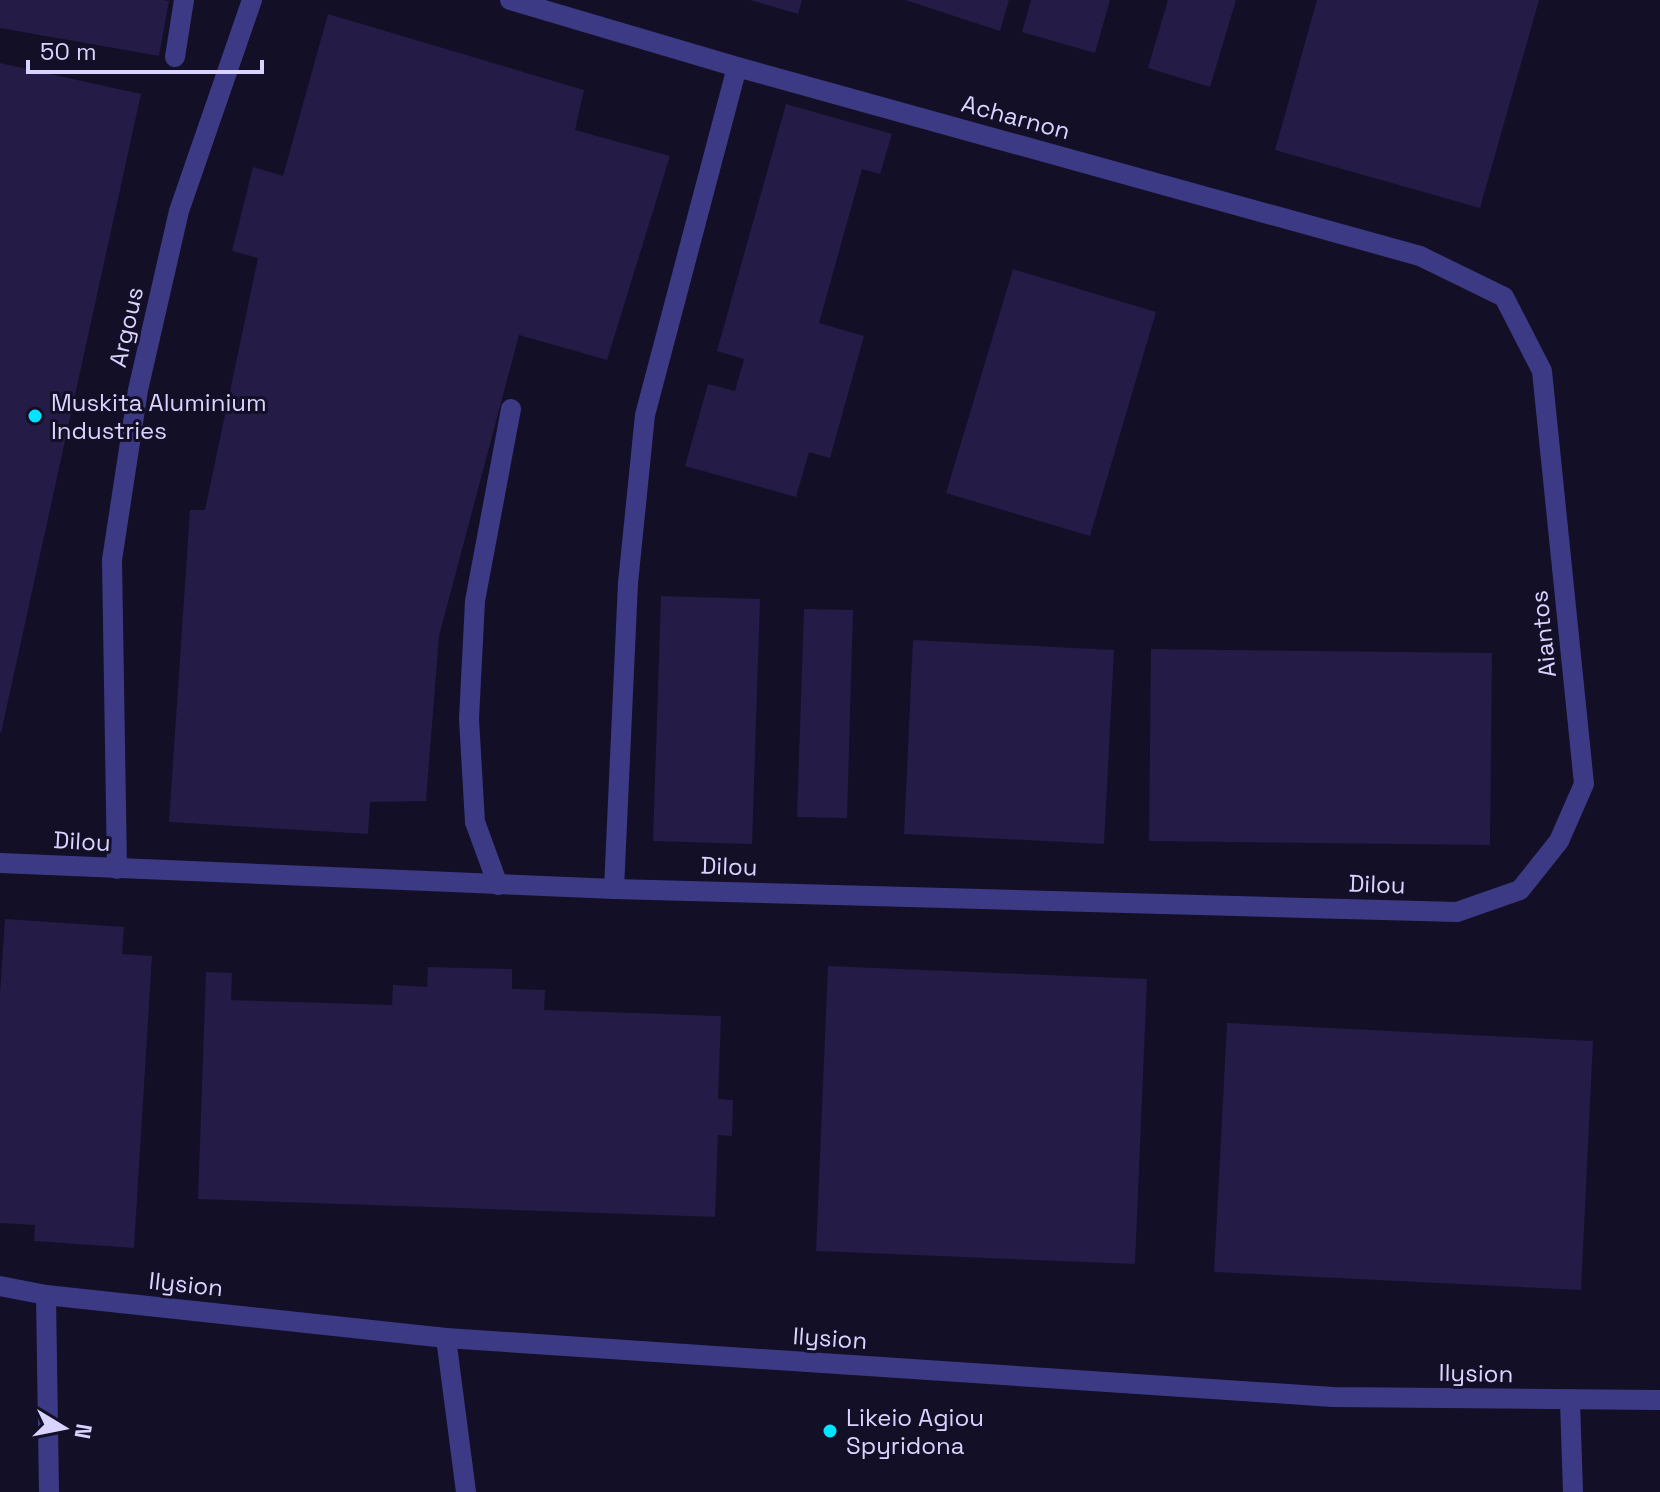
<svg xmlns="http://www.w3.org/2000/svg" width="1660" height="1492" font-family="'Space Grotesk',sans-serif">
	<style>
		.building { fill: #241b47 }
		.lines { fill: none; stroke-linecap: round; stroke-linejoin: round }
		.minor { stroke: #3d3a85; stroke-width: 20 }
		.poi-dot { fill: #00e5ff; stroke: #130f26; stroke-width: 3 }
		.labels { text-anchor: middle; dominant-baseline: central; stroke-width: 6; stroke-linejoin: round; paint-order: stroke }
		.street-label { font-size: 24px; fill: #d9d4ff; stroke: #130f26 }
		.poi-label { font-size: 24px; fill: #d9d4ff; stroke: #130f26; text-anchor: start }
	</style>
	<rect width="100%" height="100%" fill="#130f26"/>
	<!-- building -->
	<g class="building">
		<path d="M0,0H164L169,1L159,56L0,28Z"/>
		<path d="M750,0H802L798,14Z"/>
		<path d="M905,0H1009L1000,31Z"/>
		<path d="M1031,0H1110L1095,53L1022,32Z"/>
		<path d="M1168,0H1236L1210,87L1148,68Z"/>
		<path d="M1317,0H1539L1480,208L1275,150Z"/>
		<path d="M328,14L584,90L575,130L670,156L607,360L519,335L439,636L426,801L370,802L368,834L169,822L190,510H205L258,258L232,251L253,167L283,176Z"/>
		<path d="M0,63L141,94L1,733L0,732Z"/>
		<path d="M786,104L892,134L880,174L862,169L819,323L864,336L830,458L809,452L796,497L685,466L708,384L735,391L744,359L717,351Z"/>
		<path d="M1013,269L1156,312L1090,536L946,493Z"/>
		<path d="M661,596L760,599L752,844L653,841Z"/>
		<path d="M804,609L853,610L847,818L797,817Z"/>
		<path d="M913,640L1114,650L1104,844L904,834Z"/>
		<path d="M1151,649L1492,653L1490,845L1149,841Z"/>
		<path d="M5,919L124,927L122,954L152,956L134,1248L34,1241L35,1225L0,1223V994Z"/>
		<path d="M828,966L1147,979L1135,1264L816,1251Z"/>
		<path d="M428,967L512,969V989L545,990L544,1010L721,1016L718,1099L733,1100L732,1136L718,1135L715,1217L198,1199L206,972L232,973L231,1000L392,1005L393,985L427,987Z"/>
		<path d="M1227,1023L1593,1041L1581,1290L1214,1272Z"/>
	</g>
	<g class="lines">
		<!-- minor -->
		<g class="minor">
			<path d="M175,57L184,0"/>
			<path d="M0,863L614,889L1457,912L1520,890L1559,841L1584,784L1542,371L1504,297L1420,256L737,67L510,0"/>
			<path d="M117,869L112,560L138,390L179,211L252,0"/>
			<path d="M498,885L475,822L469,719L475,601L511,409"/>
			<path d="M614,889L628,583L645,415L737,67"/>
			<path d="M0,1286L46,1295L446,1338L1333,1397L1660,1400"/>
			<path d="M46,1295L49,1492"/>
			<path d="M446,1338L466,1492"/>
			<path d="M1570,1401L1573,1492"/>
		</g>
	</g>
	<!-- markers -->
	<g class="poi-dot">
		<circle cx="35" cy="416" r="8"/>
		<circle cx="830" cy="1431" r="8"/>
	</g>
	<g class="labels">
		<!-- street labels -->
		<g class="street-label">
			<text transform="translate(1016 117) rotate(15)">Acharnon</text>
			<text transform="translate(126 327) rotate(-77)">Argous</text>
			<text transform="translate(1543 634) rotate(-96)">Aiantos</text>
			<text transform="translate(82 841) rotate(3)">Dilou</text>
			<text transform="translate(729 866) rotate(2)">Dilou</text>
			<text transform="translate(1377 884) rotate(2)">Dilou</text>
			<text transform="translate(186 1284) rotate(6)">Ilysion</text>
			<text transform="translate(830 1338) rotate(4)">Ilysion</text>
			<text transform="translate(1476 1373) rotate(1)">Ilysion</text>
		</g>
		<!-- poi labels -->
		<g class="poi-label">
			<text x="51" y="402">Muskita Aluminium<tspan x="51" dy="28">Industries</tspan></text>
			<text x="846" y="1417">Likeio Agiou<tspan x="846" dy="28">Spyridona</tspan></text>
		</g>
	</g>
	<!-- north arrow -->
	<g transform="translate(64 1428) rotate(100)" stroke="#130f26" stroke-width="6" paint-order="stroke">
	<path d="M0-6L14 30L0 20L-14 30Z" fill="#d9d4ff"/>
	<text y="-12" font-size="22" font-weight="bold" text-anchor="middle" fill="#d9d4ff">N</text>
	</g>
	<!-- scale -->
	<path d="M28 60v12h234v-12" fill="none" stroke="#d9d4ff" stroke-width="4"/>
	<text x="40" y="60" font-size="24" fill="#d9d4ff" stroke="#130f26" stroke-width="6" paint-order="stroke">50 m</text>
</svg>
